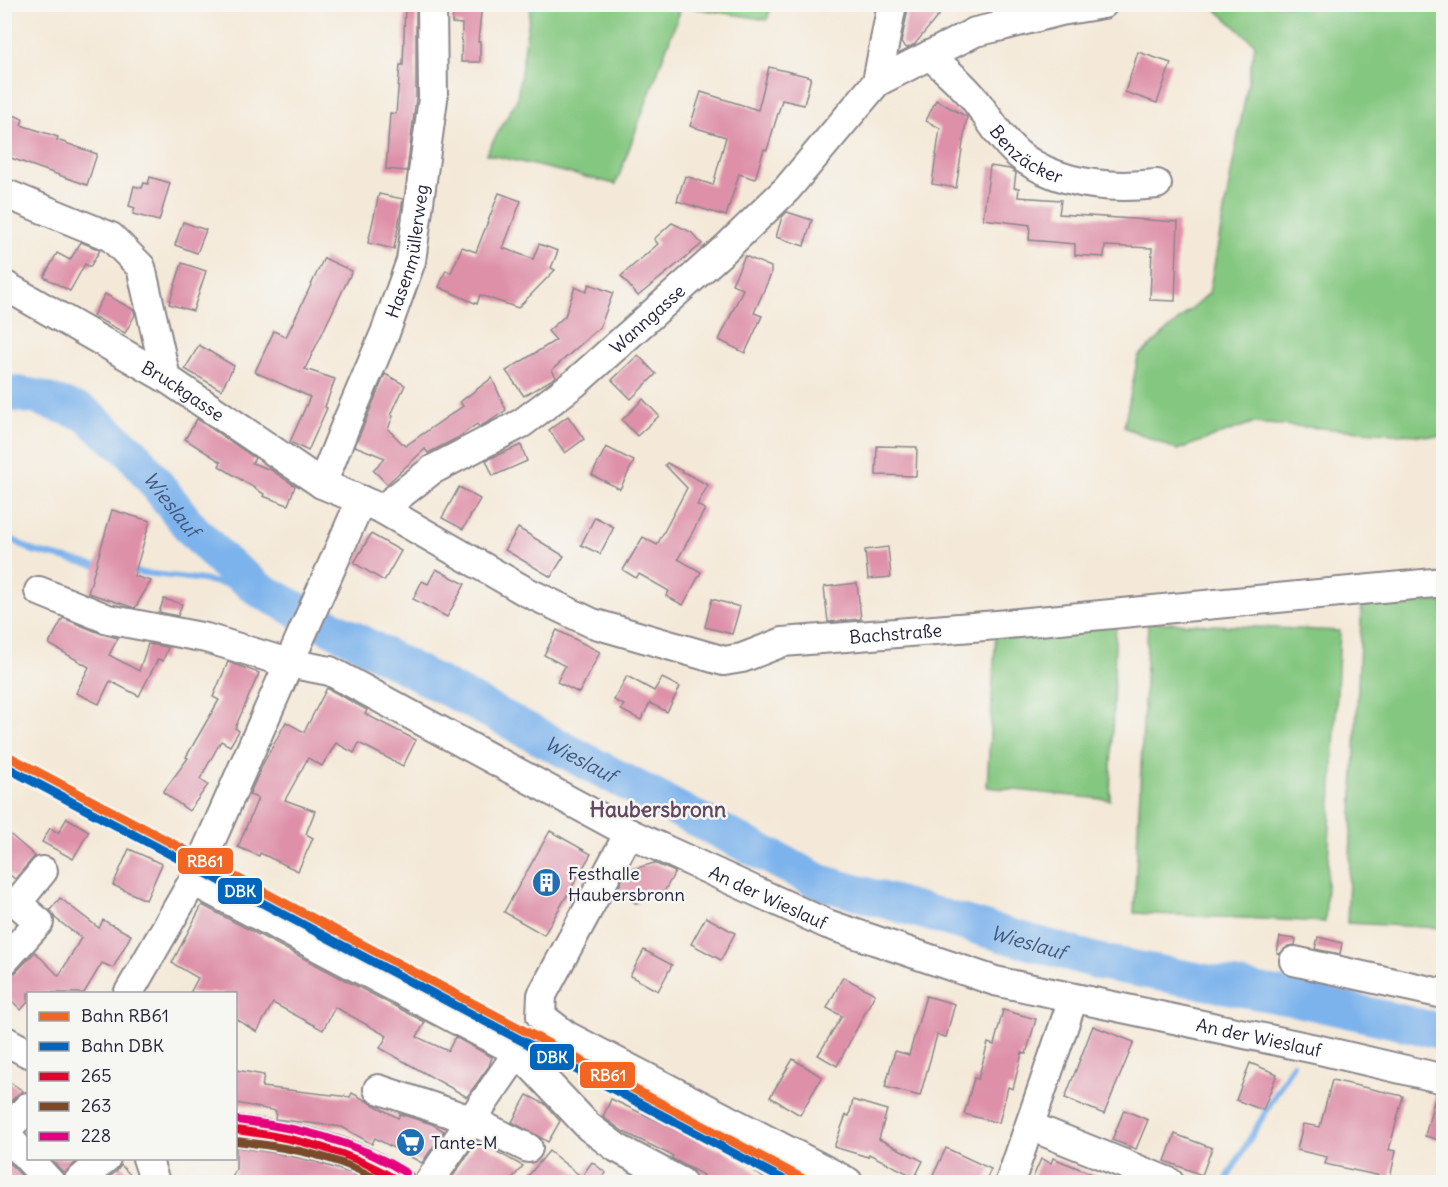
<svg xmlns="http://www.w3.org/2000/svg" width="1448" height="1187" font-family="Delius,sans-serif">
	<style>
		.green { fill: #84c780; stroke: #53745e; stroke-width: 1.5 }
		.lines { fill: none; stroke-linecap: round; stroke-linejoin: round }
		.stream { stroke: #7db3ec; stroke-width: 6 }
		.river { stroke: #7db3ec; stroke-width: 36 }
		.building { fill: #de90a9 }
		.minor-casing { stroke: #8b868a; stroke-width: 32 }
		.minor { stroke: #fff; stroke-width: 28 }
		.bus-1-casing { stroke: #f6f6f2; stroke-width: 12 }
		.bus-2-casing { stroke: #f6f6f2; stroke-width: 12 }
		.bus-3-casing { stroke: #f6f6f2; stroke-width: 12 }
		.bus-1 { stroke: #e4002b; stroke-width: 8 }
		.bus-2 { stroke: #7a4b2a; stroke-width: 8 }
		.bus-3 { stroke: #e5007d; stroke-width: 8 }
		.rail-1-casing { stroke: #f6f6f2; stroke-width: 14 }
		.rail-2-casing { stroke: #f6f6f2; stroke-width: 14 }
		.rail-1 { stroke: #f26522; stroke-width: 9 }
		.rail-2 { stroke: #0065bd; stroke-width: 9 }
		.labels { text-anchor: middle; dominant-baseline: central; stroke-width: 5; stroke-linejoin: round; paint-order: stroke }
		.street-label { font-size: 18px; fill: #22223b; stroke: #f6f6f2 }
		.poi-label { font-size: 18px; fill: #22223b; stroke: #f6f6f2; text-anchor: start }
		.water-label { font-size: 20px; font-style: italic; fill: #425579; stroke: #f6f6f2 }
		.quarter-label { font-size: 21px; font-weight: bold; fill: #644862; stroke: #f6f6f2 }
		.line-badge { stroke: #f6f6f2; stroke-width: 2 }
		.badge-label { font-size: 16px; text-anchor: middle; font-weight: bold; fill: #fff }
	</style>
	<rect width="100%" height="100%" fill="#f6f6f2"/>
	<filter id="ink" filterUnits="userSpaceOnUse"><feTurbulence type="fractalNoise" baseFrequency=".0167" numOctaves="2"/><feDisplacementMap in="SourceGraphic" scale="12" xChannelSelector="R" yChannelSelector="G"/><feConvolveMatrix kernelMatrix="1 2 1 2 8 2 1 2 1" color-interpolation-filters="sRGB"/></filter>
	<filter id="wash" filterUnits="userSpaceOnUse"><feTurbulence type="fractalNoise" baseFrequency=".008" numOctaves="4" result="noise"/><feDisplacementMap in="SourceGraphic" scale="24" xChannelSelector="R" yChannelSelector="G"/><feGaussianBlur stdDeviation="1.35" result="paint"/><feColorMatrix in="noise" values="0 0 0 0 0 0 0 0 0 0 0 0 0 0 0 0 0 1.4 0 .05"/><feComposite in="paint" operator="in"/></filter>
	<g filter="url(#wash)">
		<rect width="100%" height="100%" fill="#f4e9d8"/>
		<!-- green -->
		<g class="green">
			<path d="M531,5V4L772,5L767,20L682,6L616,184L486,154L517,99Z"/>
			<path d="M1211,5H1443V437L1252,423L1177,450L1124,427L1138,357L1209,293L1255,44Z"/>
			<path d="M1362,599L1443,602V928L1347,923Z"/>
			<path d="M1116,618L1110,800L987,787L996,630Z"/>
			<path d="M1148,622L1340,631L1325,922L1134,913Z"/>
		</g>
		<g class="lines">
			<!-- stream -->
			<g class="stream">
				<path d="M4,535L33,551L102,567"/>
				<path d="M127,571L196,579L260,590"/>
				<path d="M1225,1182L1293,1064"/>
			</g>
			<!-- river -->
			<path class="river" id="s1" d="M4,392L36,397L84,413L132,453L190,527L225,563L260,590L673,807L820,882L1100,962L1307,1001L1444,1032"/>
		</g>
		<g id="blocks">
			<!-- building -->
			<g class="building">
				<path d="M454,4H482L478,42H480V62H461L462,24L452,23Z"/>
				<path d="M912,4H948L915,44L907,48L901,43L908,9Z"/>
				<path d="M405,6L416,7V98L407,171L386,169L390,113L396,114L400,65H403Z"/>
				<path d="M1138,52L1171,63L1157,103L1125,92Z"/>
				<path d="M769,67L811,77L804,105L782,100L767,150L764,149L755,179L739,174L726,216L677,201L685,176L713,185L726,137L690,126L701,92L758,110Z"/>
				<path d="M936,100L967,117L956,188L932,184L940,128L926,121Z"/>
				<path d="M4,111L23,119L21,125L58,137L57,140L97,154L87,185L8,157L4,164Z"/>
				<path d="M990,166L1010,169L1016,173L1014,188H1019L1018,197L1061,200L1059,214L1178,222L1175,301L1150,300L1152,248L1105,246L1104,257L1075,255V244L1029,240L1030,225L983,219Z"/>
				<path d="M150,177L170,183L159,221L133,214L135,208L129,206L134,186L142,188L144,183L148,184Z"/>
				<path d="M499,193L521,201L503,248L533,259L539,244L558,251L551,268L555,270L518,308L480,295L477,304L439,287L446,270L451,273L462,247L476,252Z"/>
				<path d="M379,194L403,199L394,249L368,243Z"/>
				<path d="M787,212L812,220L804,246L776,237L782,217Z"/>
				<path d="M183,222L206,230L197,253L175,245Z"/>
				<path d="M672,223L691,232L702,244L638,296L621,276L658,244L654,239Z"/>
				<path d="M81,242L100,250L90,267L85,264L70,291L44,277L57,253L70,260Z"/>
				<path d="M745,256L771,267V274L754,313L762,316L745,353L719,340L743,289L732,284Z"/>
				<path d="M324,258L352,271L305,369L335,379L325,407L327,408L308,451L290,442L310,397L255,372L274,331L286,337Z"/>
				<path d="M182,263L206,271L193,311L169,304Z"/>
				<path d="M589,284L613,293L600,327L552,370L556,377L524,396L506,371L556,340L548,331L565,316L575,287L586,292Z"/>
				<path d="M105,294L134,310L135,315L125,333L93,316Z"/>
				<path d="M199,345L234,366L221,390L185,369Z"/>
				<path d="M638,355L656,374L631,399L612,380Z"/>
				<path d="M385,374L405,385L391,415L393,416L388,429L405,446L463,406L460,402L492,378L506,410L490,421L479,427L477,424L457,438L428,453L425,449L387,484L373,470L385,458L355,446Z"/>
				<path d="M643,399L659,416L637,436L622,420Z"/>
				<path d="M568,416L584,439L565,453L549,430Z"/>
				<path d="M197,419L255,458L252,463L271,470L295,486L288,505L263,496L264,494L219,466L221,462L185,439Z"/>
				<path d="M521,445L527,461L493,476L486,460Z"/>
				<path d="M877,446L917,447L916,476L876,475Z"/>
				<path d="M606,447L634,461L620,489L592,475Z"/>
				<path d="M667,463L708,485L697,505L705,509L678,559L701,572L683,605L666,596L669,591L639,574L636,578L623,570L643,537L657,545L687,488L665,465Z"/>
				<path d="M459,487L480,499L463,529L442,518Z"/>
				<path d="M112,510L150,521L134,576L151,581L135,608L88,593Z"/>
				<path d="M595,517L614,527L600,554L581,545Z"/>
				<path d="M518,528L564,556L551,577L505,550Z"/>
				<path d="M371,534L401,551L384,581L354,563Z"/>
				<path d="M888,547L891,577L868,579L865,550Z"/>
				<path d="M436,569L465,584L447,617L413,599L422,581L428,584Z"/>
				<path d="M857,583L861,619L828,622L824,587Z"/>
				<path d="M164,599L182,604L178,616L159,612Z"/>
				<path d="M712,599L740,607L732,634L705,627Z"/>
				<path d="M63,618L102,634L118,638L109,655L139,671L148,644L168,647L163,661L158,659L139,696L110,681L99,704L76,693L89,667L49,644Z"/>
				<path d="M557,630L600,652L579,693L557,682L565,666L544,655Z"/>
				<path d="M228,662L259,673L235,728L239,731L230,746L221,741L200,779L208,785L189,811L163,792L188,758L186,757L219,700L213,697Z"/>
				<path d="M627,676L654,691L662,678L680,687L667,712L650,703L641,720L621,710L624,705L614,700Z"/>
				<path d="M327,688L367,710L365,714L416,740L403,766L359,743L354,753L336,743L322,766L308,758L285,800L315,811L306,834L313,838L298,871L260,853L259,856L238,847L258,798L249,795L263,764L286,722L304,732Z"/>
				<path d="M67,818L89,831L73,859L42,842L50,828L58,833Z"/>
				<path d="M4,829L35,856L15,879L4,870Z"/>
				<path d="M550,831L591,854L544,935L504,912Z"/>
				<path d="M129,849L162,864L146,900L113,885Z"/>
				<path d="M654,863L675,872L660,899L644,891L637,904L616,892L627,871Z"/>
				<path d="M60,898L99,928L103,920L131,935L113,968L102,963L84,993H28V1002L21,1010L4,993V977L16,972L35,952L59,976L81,938L55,918L50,910Z"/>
				<path d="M202,905L425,1022L417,1037L448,1051L455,1037L492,1057L489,1066L467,1097L380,1048L387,1036L335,1007L323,1030L273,1003L257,1032L236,1019V993H190L198,978L172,963Z"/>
				<path d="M706,917L735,933L721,960L691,944Z"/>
				<path d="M1280,937L1296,939L1295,945L1288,946L1280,954L1277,953Z"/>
				<path d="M1318,937L1342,943L1340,954L1315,949Z"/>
				<path d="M644,950L672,965L658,991L630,976Z"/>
				<path d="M843,977L875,994L837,1066L818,1055L842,1016L827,1008Z"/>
				<path d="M926,996L955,1004L946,1037L937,1035L920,1096L885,1087L895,1051L909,1055Z"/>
				<path d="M1003,1010L1036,1019L1026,1054L1022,1053L1013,1089L1008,1087L999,1123L964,1114L974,1078L978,1079L988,1043L994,1045Z"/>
				<path d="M1093,1026L1134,1042L1104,1114L1065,1098Z"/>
				<path d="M793,1059L822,1077L800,1115L770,1097Z"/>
				<path d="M1250,1063L1277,1074L1263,1110L1236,1100Z"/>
				<path d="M236,1070L264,1075L262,1087L350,1097L352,1093L398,1118L400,1114L432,1124L444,1131L422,1163L375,1138L372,1144L342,1127L275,1119L276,1111L236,1103Z"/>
				<path d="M4,1078L23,1091L16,1096L4,1109Z"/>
				<path d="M1332,1080L1403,1096L1389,1150L1396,1151L1390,1178L1325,1164L1327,1157L1297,1150L1303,1124L1320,1127Z"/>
				<path d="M1436,1094L1443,1095V1141L1425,1136Z"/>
				<path d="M527,1095L545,1104L560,1121L548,1142L512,1122Z"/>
				<path d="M611,1099L720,1150L721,1148L769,1182H697L703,1175L671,1158L673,1156L624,1132L603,1117Z"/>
				<path d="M853,1100L887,1110L879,1139L923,1161L915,1177L869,1154L868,1157L834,1147L846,1115L849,1116Z"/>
				<path d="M1124,1110L1148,1120L1136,1149L1112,1140Z"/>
				<path d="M1175,1134L1212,1148L1202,1175L1165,1161Z"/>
				<path d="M477,1141L523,1166L509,1182H449Z"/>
				<path d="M236,1147L276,1153L316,1162L350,1173L368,1182H230L236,1169Z"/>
				<path d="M946,1148L991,1169L985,1182H930Z"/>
				<path d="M549,1151L588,1182H523Z"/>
				<path d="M4,1158L28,1182H4Z"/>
				<path d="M51,1158H80L64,1174Z"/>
				<path d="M1053,1158L1112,1182H1031L1041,1159L1051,1163Z"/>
				<path d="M592,1162L606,1173L598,1182H590L582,1176Z"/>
				<path d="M121,1165L137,1182H103L117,1171Z"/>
			</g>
		</g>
	</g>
	<g filter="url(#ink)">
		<use href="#blocks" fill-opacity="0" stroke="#8b868a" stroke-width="1.5"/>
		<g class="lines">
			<defs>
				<g id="minor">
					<path d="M1002,26L1061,11L1103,4"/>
					<path id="s2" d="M930,55C945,70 963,84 976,101C990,120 1004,144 1023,158C1062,185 1112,189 1157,184"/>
					<path d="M877,82L892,4"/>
					<path d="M4,193L111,237L141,267L166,378"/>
					<path id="s3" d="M4,285L166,378L322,484L382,509L525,591L592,623L724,661L742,658L783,642L997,625L1444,582"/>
					<path id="s4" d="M322,484L347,422L385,333L411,261L433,99L432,4"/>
					<path id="s5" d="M382,509L432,470L522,423L575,383L726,248L787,189L877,82L975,32L1002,26L1012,4"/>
					<path id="s6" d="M39,591L108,619L206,638L288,663L330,671L629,833L827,924L995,981L1320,1050L1444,1079"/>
					<path d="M629,833L542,995L541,1016L567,1036L848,1182"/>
					<path d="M193,881L518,1052L589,1127L617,1148L681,1182"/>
					<path d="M4,961L39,922L17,903L43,871"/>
					<path d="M1294,961L1444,994"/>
					<path d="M128,994L193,881L361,500"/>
					<path d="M4,1040L28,1053"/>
					<path d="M378,1089L471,1120L528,1148"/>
					<path d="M1030,1126L1169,1182"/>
					<path d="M236,1130C292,1137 352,1148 400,1182"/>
					<path d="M4,1134L28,1107"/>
					<path d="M5,1134L50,1182"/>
					<path d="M147,1158L155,1182"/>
					<path d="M78,1182L106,1158"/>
					<path d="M429,1182L518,1052"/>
					<path d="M1010,1182L1073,999"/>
				</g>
			</defs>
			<!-- minor casing -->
			<use href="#minor" class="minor-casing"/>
			<!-- minor -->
			<use href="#minor" class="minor"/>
			<defs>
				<path id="bus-1" d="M236,1130C295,1138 349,1150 400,1182"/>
				<path id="bus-2" d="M236,1141C285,1147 338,1155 381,1182"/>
				<path id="bus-3" d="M237,1120C298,1128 354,1140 406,1173"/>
			</defs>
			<!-- bus-1 casing -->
			<use href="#bus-1" class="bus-1-casing"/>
			<!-- bus-2 casing -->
			<use href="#bus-2" class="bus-2-casing"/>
			<!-- bus-3 casing -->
			<use href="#bus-3" class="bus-3-casing"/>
			<!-- bus-1 -->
			<use href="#bus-1" class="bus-1"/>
			<!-- bus-2 -->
			<use href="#bus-2" class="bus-2"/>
			<!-- bus-3 -->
			<use href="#bus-3" class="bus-3"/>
			<defs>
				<path id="rail-1" d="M4,754L809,1182"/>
				<path id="rail-2" d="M4,766L788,1182"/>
			</defs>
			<!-- rail-1 casing -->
			<use href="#rail-1" class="rail-1-casing"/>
			<!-- rail-2 casing -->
			<use href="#rail-2" class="rail-2-casing"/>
			<!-- rail-1 -->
			<use href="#rail-1" class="rail-1"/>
			<!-- rail-2 -->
			<use href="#rail-2" class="rail-2"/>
		</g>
	</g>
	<!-- icons -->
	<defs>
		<symbol id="building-disc" viewBox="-11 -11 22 22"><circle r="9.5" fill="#1f6fb2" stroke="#f6f6f2"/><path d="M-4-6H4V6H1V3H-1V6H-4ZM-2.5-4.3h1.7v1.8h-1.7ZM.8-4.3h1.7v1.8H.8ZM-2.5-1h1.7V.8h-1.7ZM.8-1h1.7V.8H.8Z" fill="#fff"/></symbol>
		<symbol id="supermarket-disc" viewBox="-11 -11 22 22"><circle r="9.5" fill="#1f6fb2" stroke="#f6f6f2"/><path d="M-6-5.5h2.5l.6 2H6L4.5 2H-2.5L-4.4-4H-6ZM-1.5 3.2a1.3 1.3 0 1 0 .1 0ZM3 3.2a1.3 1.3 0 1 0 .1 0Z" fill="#fff"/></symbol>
	</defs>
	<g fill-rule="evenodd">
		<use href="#building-disc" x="530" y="866" width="33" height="33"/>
		<use href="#supermarket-disc" x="394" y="1126" width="33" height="33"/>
	</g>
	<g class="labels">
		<!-- street labels -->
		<g class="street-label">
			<text stroke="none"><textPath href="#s2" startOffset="140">Benzäcker</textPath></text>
			<text stroke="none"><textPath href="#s4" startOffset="249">Hasenmüllerweg</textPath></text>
			<text stroke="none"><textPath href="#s5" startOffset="328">Wanngasse</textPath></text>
			<text stroke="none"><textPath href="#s3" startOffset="208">Bruckgasse</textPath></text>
			<text stroke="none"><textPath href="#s3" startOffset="992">Bachstraße</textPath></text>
			<text stroke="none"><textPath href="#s6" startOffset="796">An der Wieslauf</textPath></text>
			<text stroke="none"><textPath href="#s6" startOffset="1308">An der Wieslauf</textPath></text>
		</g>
		<!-- poi labels -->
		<g class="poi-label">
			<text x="568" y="873">Festhalle<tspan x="568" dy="21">Haubersbronn</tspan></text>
			<text x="431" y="1142">Tante-M</text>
		</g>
		<!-- water labels -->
		<g class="water-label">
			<text stroke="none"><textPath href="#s1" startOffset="210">Wieslauf</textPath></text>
			<text stroke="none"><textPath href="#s1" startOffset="696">Wieslauf</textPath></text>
			<text stroke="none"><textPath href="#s1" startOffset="1182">Wieslauf</textPath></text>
		</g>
		<!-- quarter labels -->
		<g class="quarter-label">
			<text x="658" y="809">Haubersbronn</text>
		</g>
	</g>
	<g class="line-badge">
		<rect x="177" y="847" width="57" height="28" rx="6" fill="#f26522"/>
		<rect x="217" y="877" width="46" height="28" rx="6" fill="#0065bd"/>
		<rect x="529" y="1043" width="46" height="28" rx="6" fill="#0065bd"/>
		<rect x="579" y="1061" width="57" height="28" rx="6" fill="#f26522"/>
	</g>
	<g class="badge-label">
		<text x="205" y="867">RB61</text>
		<text x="240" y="897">DBK</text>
		<text x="552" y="1063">DBK</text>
		<text x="608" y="1081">RB61</text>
	</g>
	<!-- margin -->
	<rect width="1448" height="1187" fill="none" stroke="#f6f6f2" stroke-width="24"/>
	<!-- legend -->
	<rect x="27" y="992" width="210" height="168" fill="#f6f6f2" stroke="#a1a1a9" stroke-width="1.5"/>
	<rect x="39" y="1012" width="30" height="9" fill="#f26522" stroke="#a1a1a9" stroke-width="1.5"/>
	<text x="81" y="1022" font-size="18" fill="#22223b">Bahn RB61</text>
	<rect x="39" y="1042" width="30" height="9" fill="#0065bd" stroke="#a1a1a9" stroke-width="1.5"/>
	<text x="81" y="1052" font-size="18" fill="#22223b">Bahn DBK</text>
	<rect x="39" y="1072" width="30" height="9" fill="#e4002b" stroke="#a1a1a9" stroke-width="1.5"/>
	<text x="81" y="1082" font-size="18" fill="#22223b">265</text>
	<rect x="39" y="1102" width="30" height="9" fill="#7a4b2a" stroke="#a1a1a9" stroke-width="1.5"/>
	<text x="81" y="1112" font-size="18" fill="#22223b">263</text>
	<rect x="39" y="1132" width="30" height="9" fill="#e5007d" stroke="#a1a1a9" stroke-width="1.5"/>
	<text x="81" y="1142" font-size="18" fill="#22223b">228</text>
</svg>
